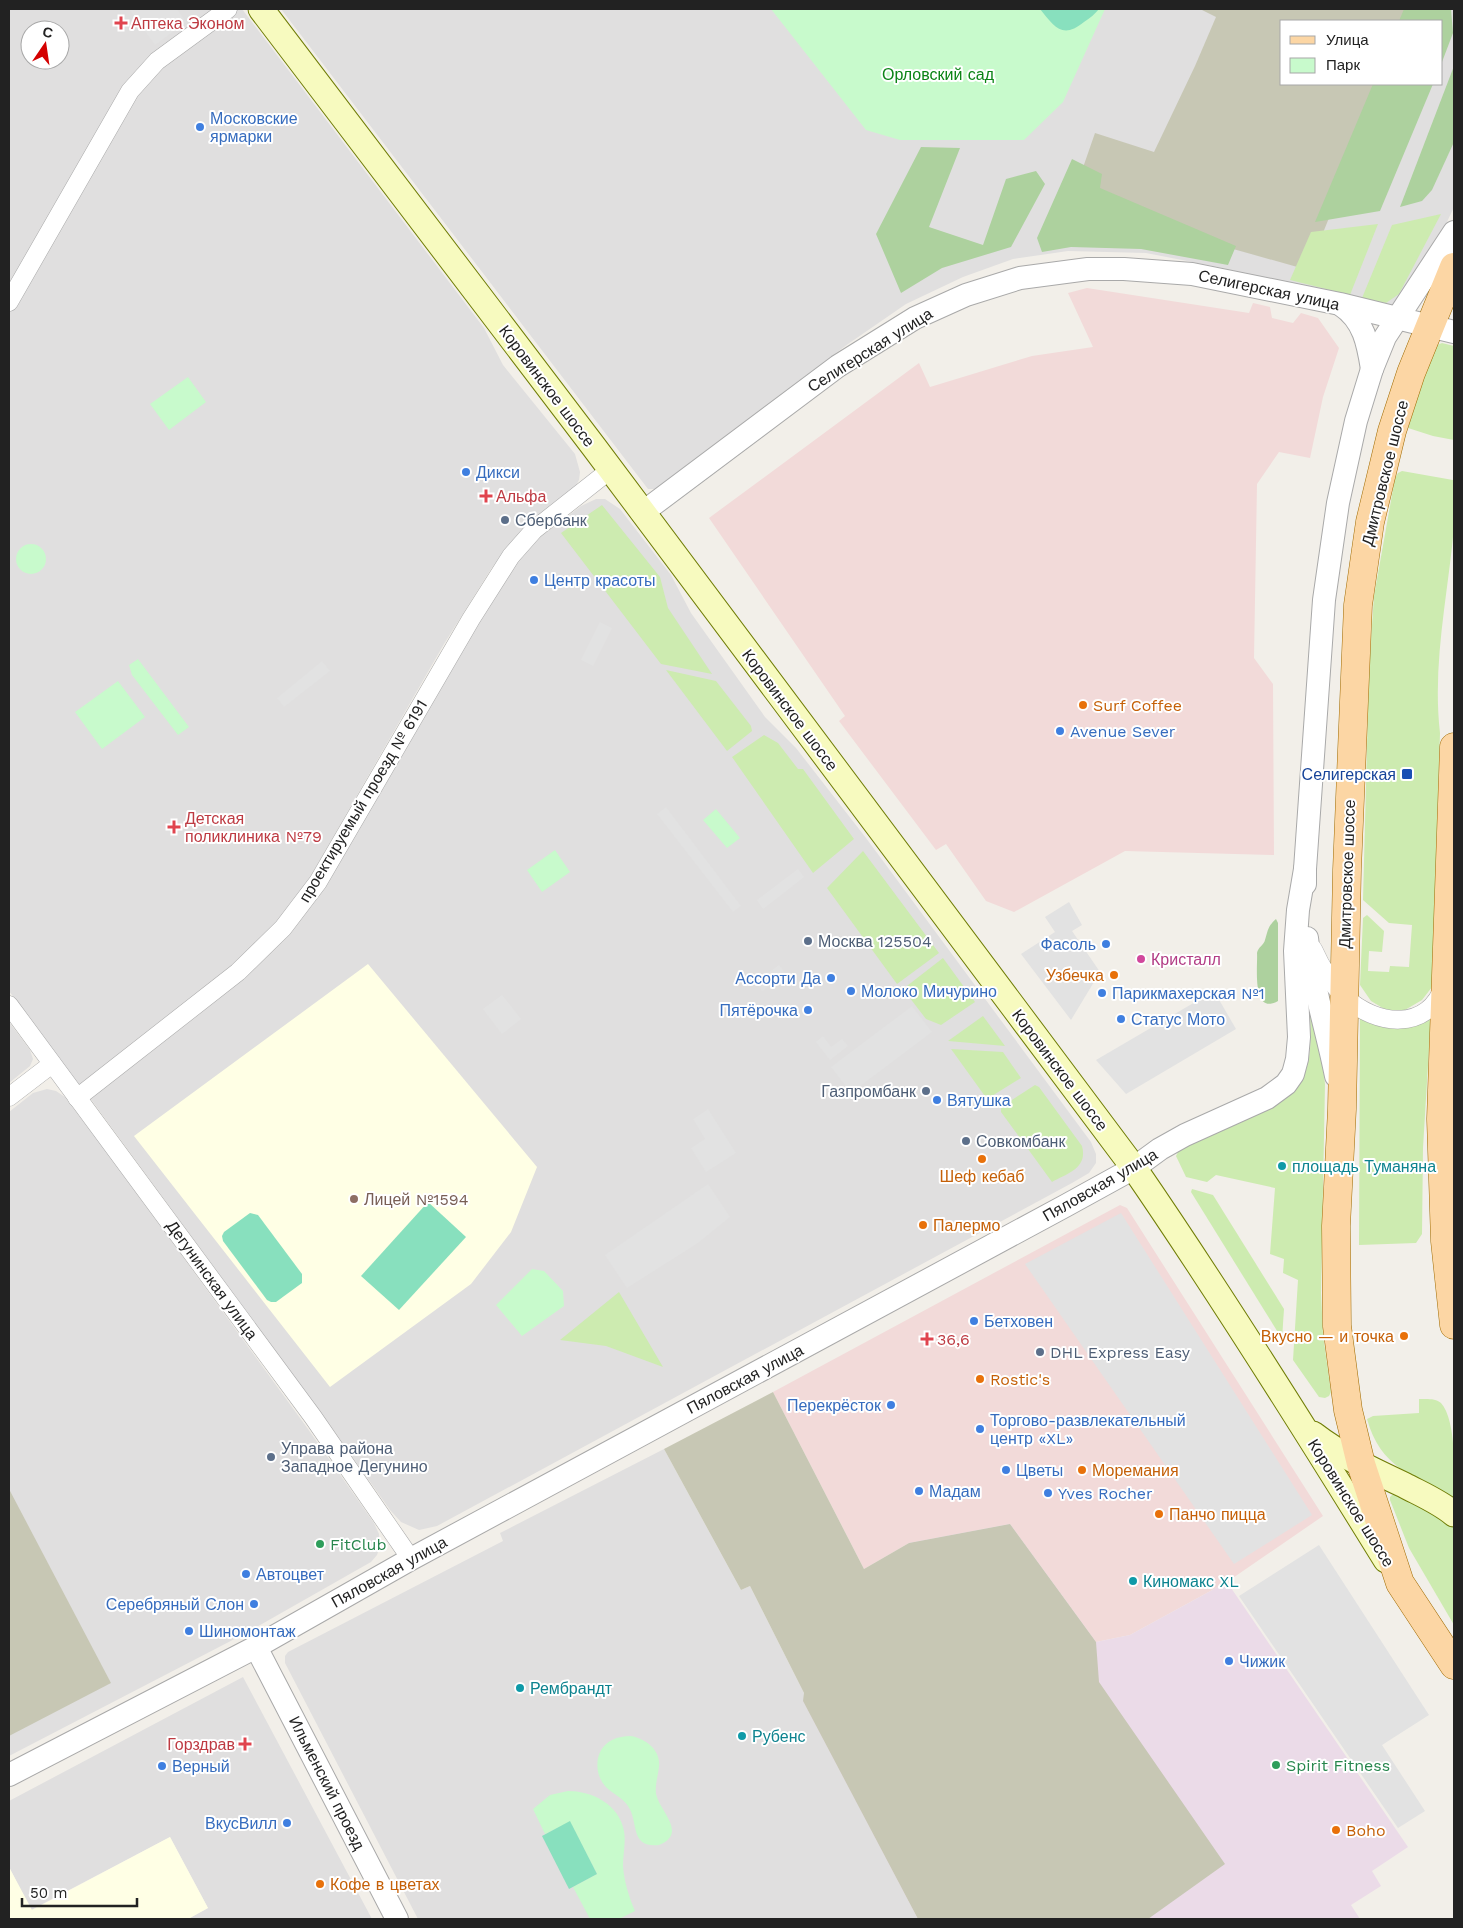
<svg xmlns="http://www.w3.org/2000/svg" width="1463" height="1928" font-family="'Work Sans',sans-serif">
	<style>
		.residential { fill: #e0dfdf; fill-rule: evenodd }
		.commercial { fill: #f2dad9 }
		.industrial { fill: #ebdbe8 }
		.education { fill: #ffffe5 }
		.construction { fill: #c7c7b4 }
		.grass { fill: #cdebb0 }
		.forest { fill: #add19e }
		.park { fill: #c8facc }
		.pitch { fill: #88e0be }
		.parking { fill: #e2e2e2 }
		.lines { fill: none; stroke-linecap: round; stroke-linejoin: round }
		.minor-casing { stroke: #a9a9a9; stroke-width: 19 }
		.tertiary-casing { stroke: #a9a9a9; stroke-width: 24 }
		.secondary-casing { stroke: #707d05; stroke-width: 27 }
		.primary-casing { stroke: #a06b00; stroke-width: 29 }
		.minor { stroke: #fff; stroke-width: 18 }
		.tertiary { stroke: #fff; stroke-width: 22 }
		.secondary { stroke: #f7fabf; stroke-width: 25 }
		.primary { stroke: #fcd6a4; stroke-width: 28 }
		.health-dot { fill: #e0444e; stroke: #fff; stroke-width: 2 }
		.shop-dot { fill: #3f7fe0; stroke: #fff; stroke-width: 2 }
		.service-dot { fill: #5c6f8a; stroke: #fff; stroke-width: 2 }
		.food-dot { fill: #e8710a; stroke: #fff; stroke-width: 2 }
		.transit-dot { fill: #1a4fb4; stroke: #fff; stroke-width: 2 }
		.hotel-dot { fill: #d1479c; stroke: #fff; stroke-width: 2 }
		.culture-dot { fill: #0f9aa8; stroke: #fff; stroke-width: 2 }
		.education-dot { fill: #8d6e63; stroke: #fff; stroke-width: 2 }
		.leisure-dot { fill: #2e9e5b; stroke: #fff; stroke-width: 2 }
		.labels { text-anchor: middle; dominant-baseline: central; stroke-width: 4; stroke-linejoin: round; paint-order: stroke }
		.health-label { font-size: 16px; fill: #be3a42; stroke: #fff; text-anchor: start }
		.park-label { font-size: 16px; fill: #0c8416; stroke: #fff }
		.shop-label { font-size: 16px; fill: #366cbe; stroke: #fff; text-anchor: start }
		.street-label { font-size: 16px; fill: #222; stroke: #fff }
		.service-label { font-size: 16px; fill: #4e5e75; stroke: #fff; text-anchor: start }
		.food-label { font-size: 16px; fill: #c56008; stroke: #fff; text-anchor: start }
		.transit-label { font-size: 16px; fill: #164399; stroke: #fff; text-anchor: end }
		.hotel-label { font-size: 16px; fill: #b23c85; stroke: #fff; text-anchor: start }
		.culture-label { font-size: 16px; fill: #0d838f; stroke: #fff; text-anchor: start }
		.education-label { font-size: 16px; fill: #785e54; stroke: #fff; text-anchor: start }
		.leisure-label { font-size: 16px; fill: #27864d; stroke: #fff; text-anchor: start }
	</style>
	<rect width="100%" height="100%" fill="#f2efe9"/>
	<!-- residential -->
	<g class="residential">
		<path d="M9,9H242L484,328L503,365L575,454L580,472L579,480L575,487L525,527L512,541L491,569L444,644L309,879L275,924L231,966L79,1086L9,991ZM30,30H60V60H30Z"/>
		<path d="M281,9H1454V207L1446,224L1404,294L1396,304L1390,306H1382L1218,267L1146,253L1068,251L1013,259L963,277L906,304L848,344L655,489H648ZM1282,21H1442V84H1282Z"/>
		<path d="M596,499H605L620,509L671,575L691,613L765,717L796,748L866,838L1091,1142L1096,1154V1163L1089,1173L1072,1183L437,1526L419,1530L401,1522L390,1510L324,1417L90,1098L243,977L289,933L324,887L460,652L507,577L526,550L540,537L581,506Z"/>
		<path d="M9,1022L30,1050L33,1059L30,1066L9,1083Z"/>
		<path d="M47,1089L56,1091L65,1097L111,1158L308,1429L374,1523L379,1534L380,1546L377,1555L371,1562L248,1632L9,1756V1112L33,1093Z"/>
		<path d="M664,1449L741,1590L750,1586L804,1693V1701L918,1919H418L285,1663V1656L288,1652L503,1541L500,1533Z"/>
		<path d="M243,1677L372,1919H188L208,1908L170,1837L31,1910L9,1867V1801Z"/>
	</g>
	<!-- commercial -->
	<g class="commercial">
		<path d="M1087,288L1249,313L1253,303L1270,307L1272,318L1293,323L1301,313L1318,318L1339,348L1323,397L1310,458L1279,452L1257,484L1254,658L1273,684L1274,855L1125,851L1014,912L986,901L946,844L936,850L839,721L845,716L709,518L919,363L930,387L1032,356L1093,347L1068,293Z"/>
		<path d="M1120,1205L1127,1208L1323,1516L1227,1582L1130,1635L1096,1642L1010,1524L909,1543L864,1569L773,1392Z"/>
	</g>
	<!-- industrial -->
	<path class="industrial" d="M1010,1524L1096,1642L1130,1635L1227,1582L1408,1847L1372,1871L1381,1886L1351,1905L1360,1919H918L803,1701L909,1543Z"/>
	<!-- education -->
	<g class="education">
		<path d="M368,964L537,1167L511,1232L471,1284L330,1387L134,1136Z"/>
		<path d="M170,1837L208,1908L188,1919H9V1867L32,1910Z"/>
	</g>
	<!-- construction -->
	<g class="construction">
		<path d="M1200,9H1413L1408,21H1282V84H1383L1308,270L1137,222L1063,225L1095,133L1154,152L1195,66L1216,17Z"/>
		<path d="M773,1392L864,1569L909,1543L1010,1524L1096,1642L1099,1682L1225,1864L1148,1919H918L803,1701L804,1693L750,1586L741,1590L664,1449Z"/>
		<path d="M9,1489L111,1683L9,1736Z"/>
	</g>
	<!-- grass -->
	<g class="grass">
		<path d="M1441,214L1399,294L1386,303L1362,298L1392,225Z"/>
		<path d="M1378,224L1350,295L1290,280L1311,232Z"/>
		<path d="M1442,343L1454,346V440L1433,436L1408,428L1432,351L1437,345Z"/>
		<path d="M1402,471L1453,480L1454,473C1454,490 1456,509 1454,527C1448,595 1432,664 1440,733L1432,987L1422,1000L1405,1010H1386L1371,1001L1360,985L1363,918L1367,915L1384,931L1382,952L1369,951L1368,971L1389,972L1390,966L1409,967L1412,925L1389,923L1363,900L1369,670L1374,596L1395,478L1398,473Z"/>
		<path d="M602,505L660,577L668,608L712,674L661,664L561,533Z"/>
		<path d="M666,670L716,681L751,726L752,731L727,751Z"/>
		<path d="M764,735L778,743L798,769H803L854,839L813,873L732,757Z"/>
		<path d="M863,851L939,953L897,984L827,888Z"/>
		<path d="M943,958L975,1002L941,1025L926,1019L903,989Z"/>
		<path d="M1310,1015C1318,1038 1323,1060 1325,1084L1321,1293L1323,1335L1331,1392L1329,1396L1325,1398L1319,1397L1293,1360L1298,1280L1283,1273L1284,1259L1270,1254L1275,1188L1216,1175L1207,1182L1186,1177L1176,1156L1179,1150L1290,1095C1313,1074 1311,1043 1310,1015Z"/>
		<path d="M1360,1015H1431L1423,1148L1422,1234L1416,1243L1359,1245Z"/>
		<path d="M983,1016L1005,1046L948,1041Z"/>
		<path d="M951,1049L1003,1052L1021,1078L987,1099Z"/>
		<path d="M1035,1085L1039,1087L1082,1146C1088,1168 1068,1173 1052,1182L1001,1112V1107Z"/>
		<path d="M1192,1189L1213,1195L1284,1309L1282,1339L1191,1192Z"/>
		<path d="M619,1292L663,1367L606,1346L560,1340Z"/>
		<path d="M1419,1399C1426,1399 1436,1398 1441,1403C1457,1421 1454,1475 1454,1499C1414,1477 1380,1467 1367,1419L1373,1416L1419,1413Z"/>
		<path d="M1392,1495H1399L1454,1526V1625L1409,1548L1390,1500V1497Z"/>
	</g>
	<!-- forest -->
	<g class="forest">
		<path d="M1404,9H1451L1453,33L1442,62V21H1399Z"/>
		<path d="M1454,66V142L1432,190L1422,201L1400,207Z"/>
		<path d="M1373,84H1433L1380,211L1315,222Z"/>
		<path d="M921,147L960,148L929,227L983,245L1006,179L1036,171L1045,184L1011,247L942,268L901,293L876,234Z"/>
		<path d="M1072,159L1102,174L1100,188L1236,246L1228,265L1141,249L1071,247L1042,252L1037,238Z"/>
		<path d="M1276,919L1278,923V1001C1251,1016 1258,965 1257,953C1258,947 1264,945 1265,940C1268,930 1268,926 1276,919Z"/>
	</g>
	<!-- park -->
	<g class="park">
		<path d="M771,9H1105L1063,102L1024,140H900L866,130Z"/>
		<path d="M188,377L206,402L169,430L150,404Z"/>
		<circle cx="31" cy="559" r="15"/>
		<path d="M138,659L189,727L178,735L132,675L129,665Z"/>
		<path d="M118,681L145,717L102,749L75,712Z"/>
		<path d="M716,809L740,838L727,848L703,820Z"/>
		<path d="M555,850L570,872L542,892L527,870Z"/>
		<path d="M532,1269L544,1271L563,1291L564,1306L522,1336L496,1305Z"/>
		<path d="M631,1736C645,1739 661,1749 659,1767C658,1776 655,1784 656,1794C660,1812 688,1833 659,1845C629,1848 639,1822 628,1806C622,1797 611,1793 605,1786C593,1772 595,1748 612,1740C618,1737 624,1736 631,1736Z"/>
		<path d="M568,1791C592,1791 619,1804 624,1831C626,1842 623,1854 623,1866C624,1881 629,1897 635,1911L619,1919H590L573,1887L597,1874L570,1822L545,1834L533,1809L550,1795Z"/>
	</g>
	<!-- pitch -->
	<g class="pitch">
		<path d="M1040,9H1099C1095,14 1090,18 1084,22C1062,40 1054,26 1040,9Z"/>
		<path d="M428,1202L466,1237L399,1310L361,1276Z"/>
		<path d="M250,1213L258,1215L302,1274V1283L276,1302H271L267,1300L223,1241L222,1236L224,1232Z"/>
		<path d="M570,1821L597,1874L569,1889L542,1836Z"/>
	</g>
	<!-- parking -->
	<g class="parking">
		<path d="M129,9H177L186,22L155,45Z"/>
		<path d="M600,622L612,628L593,666L581,660Z"/>
		<path d="M322,661L330,671L284,707L277,698Z"/>
		<path d="M666,807L741,906L733,912L657,814Z"/>
		<path d="M798,869L804,877L763,909L757,900Z"/>
		<path d="M1069,902L1082,925L1072,931L1100,972L1071,1020L1021,954L1055,932L1045,917Z"/>
		<path d="M779,965L786,974L762,991L756,982Z"/>
		<path d="M1214,991L1236,1029L1126,1094L1096,1060Z"/>
		<path d="M502,995L521,1019L502,1034L483,1009Z"/>
		<path d="M912,1006L932,1032L851,1093L831,1067Z"/>
		<path d="M823,1036L831,1047L842,1039L848,1046L830,1060L816,1042Z"/>
		<path d="M708,1109L736,1153L706,1172L691,1148L705,1139L693,1119Z"/>
		<path d="M708,1184L730,1217L698,1243L627,1288L605,1255Z"/>
		<path d="M1121,1213L1312,1515L1234,1564L1025,1264Z"/>
		<path d="M1319,1545L1429,1715L1382,1745L1425,1811L1398,1828L1239,1596Z"/>
	</g>
	<g class="lines">
		<defs>
			<g id="minor">
				<path d="M9,302L130,91L157,61L228,9"/>
				<path d="M1313,949C1321,967 1330,983 1345,997C1376,1026 1427,1032 1444,986"/>
				<path d="M9,1005L313,1417L411,1559"/>
				<path d="M9,1097L52,1064"/>
				<path d="M77,1098L238,972L283,928L318,882L471,619L511,556L534,530L610,470"/>
			</g>
			<g id="tertiary">
				<path d="M1341,305C1364,320 1368,344 1372,369"/>
				<path d="M642,513L838,366L915,318L966,295L1020,278L1088,269H1124L1192,274L1340,304L1454,332"/>
				<path d="M1305,884V869L1324,600L1338,503L1356,421L1372,369L1385,337L1454,232"/>
				<path d="M1307,938C1312,985 1327,1030 1336,1076"/>
				<path d="M256,1647L397,1919"/>
				<path d="M9,1775L256,1647L411,1559L1065,1206L1134,1168L1160,1149L1185,1135L1267,1098L1286,1084L1293,1074L1297,1059L1299,1037L1295,951L1298,910L1305,869"/>
			</g>
			<g id="secondary">
				<path d="M261,9L594,447L1134,1168C1222,1296 1304,1427 1386,1560"/>
				<path d="M1313,1434C1340,1455 1372,1470 1404,1485C1421,1494 1440,1502 1454,1514"/>
			</g>
			<g id="primary">
				<path d="M1454,267L1411,373L1392,431L1370,522L1358,605L1347,870L1342,1109L1336,1226L1337,1326L1348,1410L1361,1464L1400,1583L1454,1665"/>
				<path d="M1454,747L1441,1119L1445,1241L1454,1325"/>
			</g>
		</defs>
		<!-- minor casing -->
		<use href="#minor" class="minor-casing"/>
		<!-- tertiary casing -->
		<use href="#tertiary" class="tertiary-casing"/>
		<!-- secondary casing -->
		<use href="#secondary" class="secondary-casing"/>
		<!-- primary casing -->
		<use href="#primary" class="primary-casing"/>
		<!-- minor -->
		<use href="#minor" class="minor"/>
		<!-- tertiary -->
		<use href="#tertiary" class="tertiary"/>
		<!-- secondary -->
		<use href="#secondary" class="secondary"/>
		<!-- primary -->
		<use href="#primary" class="primary"/>
	</g>
	<!-- markers -->
	<g class="health-dot">
		<path d="M118.5 15.5h5v5h5v5h-5v5h-5v-5h-5v-5h5z"/>
		<path d="M483.5 488.5h5v5h5v5h-5v5h-5v-5h-5v-5h5z"/>
		<path d="M171.5 819.5h5v5h5v5h-5v5h-5v-5h-5v-5h5z"/>
		<path d="M924.5 1331.5h5v5h5v5h-5v5h-5v-5h-5v-5h5z"/>
		<path d="M242.5 1736.5h5v5h5v5h-5v5h-5v-5h-5v-5h5z"/>
	</g>
	<g class="shop-dot">
		<circle cx="200" cy="127" r="5"/>
		<circle cx="466" cy="472" r="5"/>
		<circle cx="534" cy="580" r="5"/>
		<circle cx="1060" cy="731" r="5"/>
		<circle cx="1106" cy="944" r="5"/>
		<circle cx="831" cy="978" r="5"/>
		<circle cx="851" cy="991" r="5"/>
		<circle cx="1102" cy="993" r="5"/>
		<circle cx="808" cy="1010" r="5"/>
		<circle cx="1121" cy="1019" r="5"/>
		<circle cx="937" cy="1100" r="5"/>
		<circle cx="974" cy="1321" r="5"/>
		<circle cx="891" cy="1405" r="5"/>
		<circle cx="980" cy="1429" r="5"/>
		<circle cx="1006" cy="1470" r="5"/>
		<circle cx="919" cy="1491" r="5"/>
		<circle cx="1048" cy="1493" r="5"/>
		<circle cx="246" cy="1574" r="5"/>
		<circle cx="254" cy="1604" r="5"/>
		<circle cx="189" cy="1631" r="5"/>
		<circle cx="1229" cy="1661" r="5"/>
		<circle cx="162" cy="1766" r="5"/>
		<circle cx="287" cy="1823" r="5"/>
	</g>
	<g class="service-dot">
		<circle cx="505" cy="520" r="5"/>
		<circle cx="808" cy="941" r="5"/>
		<circle cx="926" cy="1091" r="5"/>
		<circle cx="966" cy="1141" r="5"/>
		<circle cx="1040" cy="1352" r="5"/>
		<circle cx="271" cy="1457" r="5"/>
	</g>
	<g class="food-dot">
		<circle cx="1083" cy="705" r="5"/>
		<circle cx="1114" cy="975" r="5"/>
		<circle cx="982" cy="1159" r="5"/>
		<circle cx="923" cy="1225" r="5"/>
		<circle cx="1404" cy="1336" r="5"/>
		<circle cx="980" cy="1379" r="5"/>
		<circle cx="1082" cy="1470" r="5"/>
		<circle cx="1159" cy="1514" r="5"/>
		<circle cx="1336" cy="1830" r="5"/>
		<circle cx="320" cy="1884" r="5"/>
	</g>
	<rect class="transit-dot" x="1401" y="768" width="12" height="12" rx="2.5"/>
	<circle class="hotel-dot" cx="1141" cy="959" r="5"/>
	<g class="culture-dot">
		<circle cx="1282" cy="1166" r="5"/>
		<circle cx="1133" cy="1581" r="5"/>
		<circle cx="520" cy="1688" r="5"/>
		<circle cx="742" cy="1736" r="5"/>
	</g>
	<circle class="education-dot" cx="354" cy="1199" r="5"/>
	<g class="leisure-dot">
		<circle cx="320" cy="1544" r="5"/>
		<circle cx="1276" cy="1765" r="5"/>
	</g>
	<g class="labels">
		<!-- health labels -->
		<g class="health-label">
			<text x="131" y="23">Аптека Эконом</text>
			<text x="496" y="496">Альфа</text>
			<text x="185" y="818">Детская<tspan x="185" dy="18">поликлиника №79</tspan></text>
			<text x="937" y="1339">36,6</text>
			<text x="235" y="1744" text-anchor="end">Горздрав</text>
		</g>
		<!-- park labels -->
		<g class="park-label">
			<text x="938" y="74">Орловский сад</text>
		</g>
		<!-- shop labels -->
		<g class="shop-label">
			<text x="210" y="118">Московские<tspan x="210" dy="18">ярмарки</tspan></text>
			<text x="476" y="472">Дикси</text>
			<text x="544" y="580">Центр красоты</text>
			<text x="1070" y="731">Avenue Sever</text>
			<text x="1096" y="944" text-anchor="end">Фасоль</text>
			<text x="821" y="978" text-anchor="end">Ассорти Да</text>
			<text x="861" y="991">Молоко Мичурино</text>
			<text x="1112" y="993">Парикмахерская №1</text>
			<text x="798" y="1010" text-anchor="end">Пятёрочка</text>
			<text x="1131" y="1019">Статус Мото</text>
			<text x="947" y="1100">Вятушка</text>
			<text x="984" y="1321">Бетховен</text>
			<text x="881" y="1405" text-anchor="end">Перекрёсток</text>
			<text x="990" y="1420">Торгово-развлекательный<tspan x="990" dy="18">центр «XL»</tspan></text>
			<text x="1016" y="1470">Цветы</text>
			<text x="929" y="1491">Мадам</text>
			<text x="1058" y="1493">Yves Rocher</text>
			<text x="256" y="1574">Автоцвет</text>
			<text x="244" y="1604" text-anchor="end">Серебряный Слон</text>
			<text x="199" y="1631">Шиномонтаж</text>
			<text x="1239" y="1661">Чижик</text>
			<text x="172" y="1766">Верный</text>
			<text x="277" y="1823" text-anchor="end">ВкусВилл</text>
		</g>
		<!-- street labels -->
		<g class="street-label">
			<text transform="translate(1269 290) rotate(12)">Селигерская улица</text>
			<text transform="translate(870 350) rotate(-32)">Селигерская улица</text>
			<text transform="translate(547 386) rotate(53)">Коровинское шоссе</text>
			<text transform="translate(1385 473) rotate(-76)">Дмитровское шоссе</text>
			<text transform="translate(790 710) rotate(53)">Коровинское шоссе</text>
			<text transform="translate(363 801) rotate(-59)">проектируемый проезд № 6191</text>
			<text transform="translate(1347 874) rotate(-88)">Дмитровское шоссе</text>
			<text transform="translate(1060 1070) rotate(53)">Коровинское шоссе</text>
			<text transform="translate(1100 1185) rotate(-30)">Пяловская улица</text>
			<text transform="translate(212 1280) rotate(54)">Дегунинская улица</text>
			<text transform="translate(745 1379) rotate(-28)">Пяловская улица</text>
			<text transform="translate(1351 1503) rotate(58)">Коровинское шоссе</text>
			<text transform="translate(389 1572) rotate(-29)">Пяловская улица</text>
			<text transform="translate(327 1783) rotate(63)">Ильменский проезд</text>
		</g>
		<!-- service labels -->
		<g class="service-label">
			<text x="515" y="520">Сбербанк</text>
			<text x="818" y="941">Москва 125504</text>
			<text x="916" y="1091" text-anchor="end">Газпромбанк</text>
			<text x="976" y="1141">Совкомбанк</text>
			<text x="1050" y="1352">DHL Express Easy</text>
			<text x="281" y="1448">Управа района<tspan x="281" dy="18">Западное Дегунино</tspan></text>
		</g>
		<!-- food labels -->
		<g class="food-label">
			<text x="1093" y="705">Surf Coffee</text>
			<text x="1104" y="975" text-anchor="end">Узбечка</text>
			<text x="982" y="1176" text-anchor="middle">Шеф кебаб</text>
			<text x="933" y="1225">Палермо</text>
			<text x="1394" y="1336" text-anchor="end">Вкусно — и точка</text>
			<text x="990" y="1379">Rostic's</text>
			<text x="1092" y="1470">Моремания</text>
			<text x="1169" y="1514">Панчо пицца</text>
			<text x="1346" y="1830">Boho</text>
			<text x="330" y="1884">Кофе в цветах</text>
		</g>
		<!-- transit labels -->
		<g class="transit-label">
			<text x="1396" y="774">Селигерская</text>
		</g>
		<!-- hotel labels -->
		<g class="hotel-label">
			<text x="1151" y="959">Кристалл</text>
		</g>
		<!-- culture labels -->
		<g class="culture-label">
			<text x="1292" y="1166">площадь Туманяна</text>
			<text x="1143" y="1581">Киномакс XL</text>
			<text x="530" y="1688">Рембрандт</text>
			<text x="752" y="1736">Рубенс</text>
		</g>
		<!-- education labels -->
		<g class="education-label">
			<text x="364" y="1199">Лицей №1594</text>
		</g>
		<!-- leisure labels -->
		<g class="leisure-label">
			<text x="330" y="1544">FitClub</text>
			<text x="1286" y="1765">Spirit Fitness</text>
		</g>
	</g>
	<!-- border -->
	<rect width="1463" height="1928" fill="none" stroke="#222222" stroke-width="20"/>
	<!-- legend -->
	<rect x="1280" y="20" width="162" height="65" fill="#ffffff" stroke="#a7a7a7"/>
	<rect x="1290" y="36" width="25" height="8" fill="#fcd6a4" stroke="#a7a7a7"/>
	<text x="1326" y="45" font-size="15" fill="#222222">Улица</text>
	<rect x="1290" y="58" width="25" height="15" fill="#c8facc" stroke="#a7a7a7"/>
	<text x="1326" y="70" font-size="15" fill="#222222">Парк</text>
	<!-- north arrow -->
	<g transform="translate(45 45) rotate(13)"><circle r="24" fill="#ffffff" stroke="#a7a7a7"/>
	<path d="M0-4L9 19L0 12L-9 19Z" fill="#d40000"/>
	<text y="-8" font-size="14" font-weight="bold" text-anchor="middle" fill="#222222">С</text>
	</g>
	<!-- scale -->
	<path d="M22 1898v8h115v-8" fill="none" stroke="#222222" stroke-width="2.5"/>
	<text x="30" y="1898" font-size="15" fill="#222222" stroke="#ffffff" stroke-width="4" paint-order="stroke">50 m</text>
</svg>
